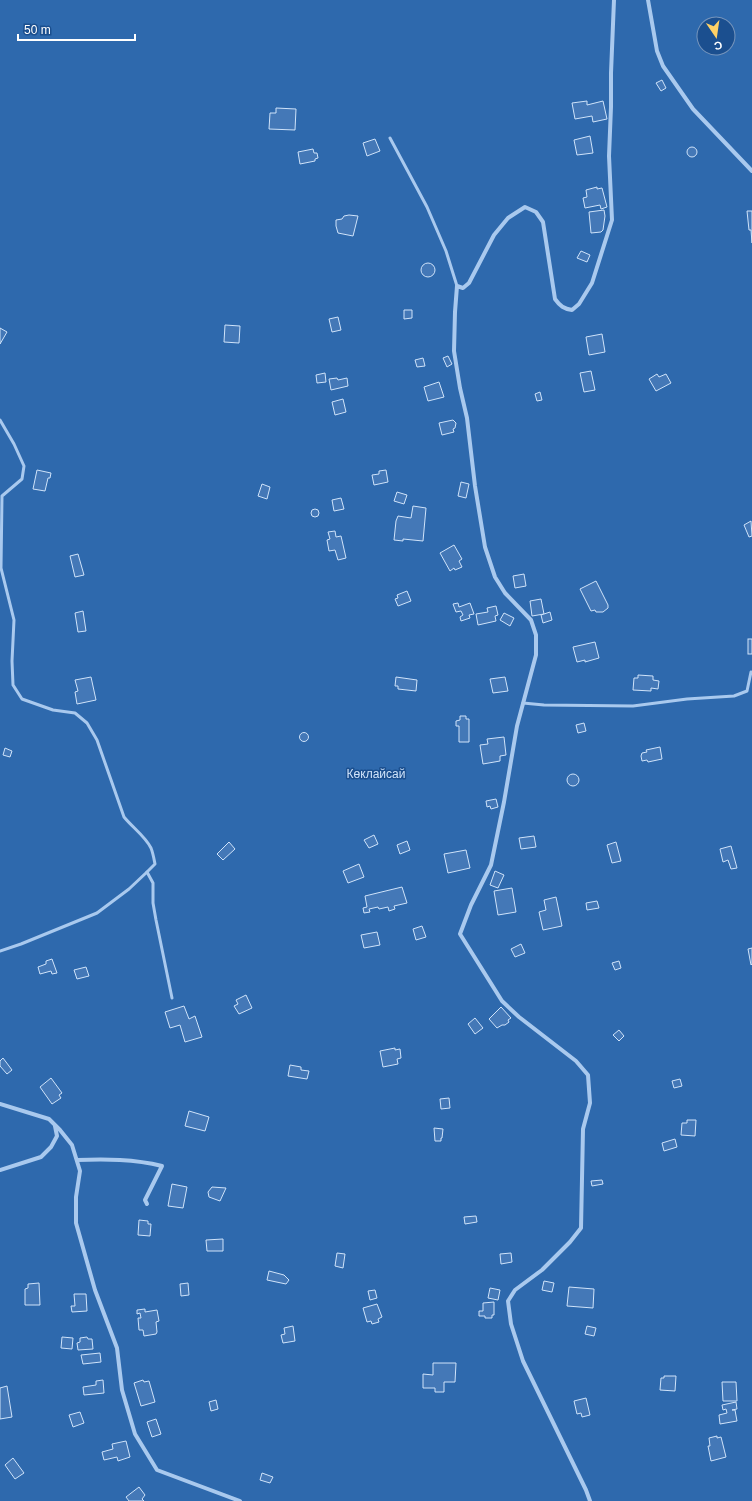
<svg xmlns="http://www.w3.org/2000/svg" width="752" height="1501" font-family="Arial,sans-serif">
	<style>
		.green { fill: #2e69ad; fill-rule: evenodd }
		.building { fill: #4478b7; stroke: #cfe3fa }
		.lines { fill: none; stroke-linecap: round; stroke-linejoin: round }
		.lane { stroke: #a9c9ee; stroke-width: 3 }
		.street { stroke: #a9c9ee; stroke-width: 4 }
		.labels { text-anchor: middle; dominant-baseline: central; stroke-width: 3; stroke-linejoin: round; paint-order: stroke }
		.park-label { font-size: 12px; fill: #cfe3fa; stroke: #1b4f8f }
	</style>
	<rect width="100%" height="100%" fill="#1b4f8f"/>
	<!-- green -->
	<path class="green" d="M0,0H752V1501H0ZM704,24H728V48H704Z"/>
	<!-- building -->
	<g class="building">
		<path d="M662,80L666,88L661,91L656,83Z"/>
		<path d="M587,101V105L603,101L607,119L593,122L592,116L575,119L572,103Z"/>
		<path d="M276,108L296,109L295,130L269,129L270,113H276Z"/>
		<path d="M590,136L593,153L577,155L574,140Z"/>
		<path d="M375,139L380,151L367,156L363,143Z"/>
		<circle cx="692" cy="152" r="5"/>
		<path d="M313,149L314,153H317L318,158L315,159V161L300,164L298,152Z"/>
		<path d="M597,187V189L602,188L607,207L601,209L600,205L585,208L583,198L587,197L586,190Z"/>
		<path d="M604,210L605,216L603,230L601,232L591,233L589,212Z"/>
		<path d="M747,211H752V243L751,230H749Z"/>
		<path d="M349,215L358,216L353,236L338,233L336,226V220L342,219L344,216Z"/>
		<path d="M581,251L590,255L587,262L577,258Z"/>
		<circle cx="428" cy="270" r="7"/>
		<path d="M404,310H412V318L404,319Z"/>
		<path d="M338,317L341,330L332,332L329,319Z"/>
		<path d="M225,325L240,326L239,343L224,342Z"/>
		<path d="M0,328L7,332L0,344Z"/>
		<path d="M602,334L605,352L589,355L586,337Z"/>
		<path d="M448,356L452,364L447,367L443,358Z"/>
		<path d="M423,358L425,366L417,367L415,360Z"/>
		<path d="M591,371L595,390L584,392L580,373Z"/>
		<path d="M325,373L326,382L317,383L316,375Z"/>
		<path d="M657,374L659,377L666,374L671,383L656,391L649,379Z"/>
		<path d="M337,378L338,380L347,378L348,386L331,390L329,379Z"/>
		<path d="M439,382L444,397L428,401L424,387Z"/>
		<path d="M540,392L542,400L537,401L535,394Z"/>
		<path d="M343,399L346,412L335,415L332,402Z"/>
		<path d="M453,420L456,423L455,428L453,429L454,432L442,435L439,423Z"/>
		<path d="M37,470L51,473L50,478H48L45,491L33,489Z"/>
		<path d="M386,470L388,482L374,485L372,475L379,474V471Z"/>
		<path d="M461,482L469,484L466,498L458,496Z"/>
		<path d="M262,484L270,487L267,499L258,496Z"/>
		<path d="M397,492L407,495L404,504L394,501Z"/>
		<path d="M341,498L344,509L334,511L332,500Z"/>
		<path d="M413,506L426,508L423,541L403,539V541L394,540L396,521L398,516L411,518Z"/>
		<circle cx="315" cy="513" r="4"/>
		<path d="M751,521L752,536L749,537L744,525Z"/>
		<path d="M335,531L336,537L341,536L346,558L338,560L335,550L329,551L327,540L330,539L328,532Z"/>
		<path d="M454,545L462,559L459,561L462,567L455,570L454,568L450,571L440,553Z"/>
		<path d="M78,554L84,575L75,577L70,556Z"/>
		<path d="M524,574L526,586L515,588L513,576Z"/>
		<path d="M596,581L608,605V608L603,612H596L595,610L591,611L580,589Z"/>
		<path d="M407,591L411,601L398,606L395,599L398,598L397,595Z"/>
		<path d="M541,599L544,614L532,616L530,601Z"/>
		<path d="M458,603L459,607L470,603L474,614L469,615L470,618L461,621L460,617L463,615L461,611L456,612L453,604Z"/>
		<path d="M496,606L498,615L495,616L496,621L478,625L476,614L488,612L487,608Z"/>
		<path d="M83,611L86,631L78,632L75,613Z"/>
		<path d="M550,612L552,620L543,623L541,615Z"/>
		<path d="M504,613L514,618L510,626L500,620Z"/>
		<rect x="748" y="639" width="4" height="15"/>
		<path d="M595,642L599,658L585,662V660L577,662L573,647Z"/>
		<path d="M638,675L653,676V680L659,681L658,689L651,688V691L633,690L634,678H638Z"/>
		<path d="M91,677L96,700L77,704L75,692L78,691L75,680Z"/>
		<path d="M396,677L417,680L416,691L398,689V686H395Z"/>
		<path d="M505,677L508,691L493,693L490,679Z"/>
		<path d="M460,716H466V719H469V742H459V726H456V721L460,720Z"/>
		<path d="M584,723L586,731L578,733L576,725Z"/>
		<circle cx="304" cy="737" r="4.5"/>
		<path d="M504,737L506,755L500,756V761L483,764L480,745L488,744L487,739Z"/>
		<path d="M660,747L662,759L648,762L647,760L642,761L641,756L642,753L647,752L646,750Z"/>
		<path d="M5,748L12,751L10,757L3,755Z"/>
		<circle cx="573" cy="780" r="6"/>
		<path d="M496,799L498,807L491,809L490,806L487,807L486,801Z"/>
		<path d="M374,835L378,844L369,848L364,840Z"/>
		<path d="M534,836L536,847L521,849L519,838Z"/>
		<path d="M407,841L410,850L400,854L397,845Z"/>
		<path d="M229,842L235,849L223,860L217,854Z"/>
		<path d="M616,842L621,861L612,863L607,845Z"/>
		<path d="M731,846L737,868L731,869L728,860L723,862L720,849Z"/>
		<path d="M466,850L470,868L448,873L444,854Z"/>
		<path d="M359,864L364,877L348,883L343,871Z"/>
		<path d="M495,871L504,875L498,888L490,885Z"/>
		<path d="M402,887L407,903L394,906L395,909L389,911L388,907L379,909L378,907L369,909L370,912L364,913L363,908L367,907L365,896Z"/>
		<path d="M512,888L516,912L498,915L494,891Z"/>
		<path d="M556,897L562,926L543,930L539,912L546,910L544,900Z"/>
		<path d="M597,901L599,908L587,910L586,903Z"/>
		<path d="M422,926L426,937L416,940L413,929Z"/>
		<path d="M377,932L380,945L364,948L361,935Z"/>
		<path d="M521,944L525,953L515,957L511,949Z"/>
		<path d="M752,948V964L751,965L748,949Z"/>
		<path d="M52,959L57,973L52,974L51,971L40,974L38,967L46,964V961Z"/>
		<path d="M619,961L621,968L615,970L612,963Z"/>
		<path d="M86,967L89,976L77,979L74,970Z"/>
		<path d="M246,995L252,1008L239,1014L234,1006L238,1004L236,1000Z"/>
		<path d="M184,1006L189,1019L195,1016L202,1037L185,1042L180,1025L170,1028L165,1012Z"/>
		<path d="M501,1007L511,1018L508,1020L509,1022L505,1025H502L497,1028L489,1019Z"/>
		<path d="M475,1018L483,1028L475,1034L468,1024Z"/>
		<path d="M619,1030L624,1036L619,1041L613,1035Z"/>
		<path d="M395,1048V1050L400,1049L401,1058L397,1059L398,1064L383,1067L380,1051Z"/>
		<path d="M3,1058L12,1070L7,1074L0,1066V1061Z"/>
		<path d="M290,1065L301,1067V1070L309,1071L307,1079L288,1076Z"/>
		<path d="M51,1078L62,1093L59,1095L61,1098L52,1104L40,1087Z"/>
		<path d="M680,1079L682,1086L674,1088L672,1081Z"/>
		<path d="M449,1098L450,1108L441,1109L440,1099Z"/>
		<path d="M189,1111L209,1117L205,1131L185,1126Z"/>
		<path d="M687,1120H696L695,1136L681,1135L682,1123H687Z"/>
		<path d="M434,1128L443,1129L442,1138H441V1141H435Z"/>
		<path d="M675,1139L677,1147L664,1151L662,1143Z"/>
		<path d="M602,1180L603,1184L592,1186L591,1181Z"/>
		<path d="M172,1184L187,1187L183,1208L168,1206Z"/>
		<path d="M212,1187L226,1188L220,1201L209,1197L208,1192Z"/>
		<path d="M476,1216L477,1222L465,1224L464,1217Z"/>
		<path d="M139,1220L148,1221V1224H151L150,1236L138,1235Z"/>
		<path d="M223,1239V1251H207L206,1240Z"/>
		<path d="M337,1253L345,1254L343,1268L335,1266Z"/>
		<path d="M511,1253L512,1262L501,1264L500,1254Z"/>
		<path d="M269,1271L284,1275L289,1280L286,1284L267,1280Z"/>
		<path d="M544,1281L554,1283L552,1292L542,1290Z"/>
		<path d="M39,1283L40,1305H25V1289L28,1288V1284Z"/>
		<path d="M188,1283L189,1295L181,1296L180,1284Z"/>
		<path d="M569,1287L594,1289L593,1308L567,1306Z"/>
		<path d="M490,1288L500,1290L498,1300L488,1298Z"/>
		<path d="M375,1290L377,1298L370,1300L368,1291Z"/>
		<path d="M74,1294H86L87,1311L72,1312L71,1306H75Z"/>
		<path d="M494,1302V1315H492V1318H485V1316H479V1311H483V1303Z"/>
		<path d="M377,1304L382,1317L378,1319L379,1322L372,1324L371,1321L367,1322L363,1308Z"/>
		<path d="M145,1309V1312L157,1310L159,1321L156,1322L157,1332L156,1334L144,1336L143,1330H139L138,1318H141L140,1313L137,1314V1310Z"/>
		<path d="M293,1326L295,1341L283,1343L281,1335L285,1334L284,1328Z"/>
		<path d="M587,1326L596,1328L594,1336L585,1334Z"/>
		<path d="M62,1337L73,1338L72,1349L61,1348Z"/>
		<path d="M87,1337L88,1339H92L93,1349L78,1350L77,1343L80,1342V1338Z"/>
		<path d="M100,1353L101,1362L83,1364L81,1355Z"/>
		<path d="M433,1363H456L455,1382H444V1392H435V1388H423V1374L433,1375Z"/>
		<path d="M664,1376H676L675,1391L660,1390L661,1378H664Z"/>
		<path d="M103,1380L104,1393L84,1395L83,1387L96,1385V1381Z"/>
		<path d="M143,1380L144,1382L149,1381L155,1402L141,1406L134,1383Z"/>
		<path d="M722,1382H736L737,1401H723Z"/>
		<path d="M7,1386L12,1417L0,1419V1388Z"/>
		<path d="M586,1398L590,1415L582,1417L581,1413L577,1414L574,1401Z"/>
		<path d="M216,1400L218,1409L211,1411L209,1402Z"/>
		<path d="M736,1402L737,1409L732,1410H735L737,1421L720,1424L719,1415L727,1413L726,1409L723,1410L722,1405Z"/>
		<path d="M80,1412L84,1423L73,1427L69,1415Z"/>
		<path d="M156,1419L161,1434L152,1437L147,1422Z"/>
		<path d="M717,1436V1438L721,1437L726,1457L711,1461L708,1446H710L709,1438Z"/>
		<path d="M126,1441L130,1457L118,1461L117,1457L104,1460L102,1452L113,1449L112,1444Z"/>
		<path d="M13,1458L24,1473L15,1479L5,1465Z"/>
		<path d="M262,1473L273,1477L270,1483L260,1480Z"/>
		<path d="M139,1487L145,1495L142,1499L144,1501H129L126,1497Z"/>
	</g>
	<g class="lines">
		<!-- lane -->
		<g class="lane">
			<path d="M390,138L427,207L446,251L457,286"/>
			<path d="M0,420L14,444L24,466L22,479L2,496L1,568L14,620L12,661L13,685L22,699L53,710L75,713L87,723L97,740L124,817C133,828 145,836 151,848C153,853 154,859 155,864L147,872"/>
			<path d="M523,703L544,705L633,706L687,699L734,696L747,691L751,672"/>
			<path d="M0,951L21,944L97,913L129,889L147,872L153,883V903L156,920L172,998"/>
		</g>
		<!-- street -->
		<g class="street">
			<path d="M648,0L657,51L663,66L693,109L752,171"/>
			<path d="M0,1104L49,1119L60,1130L72,1145L80,1171L76,1197V1223L95,1290L117,1348L122,1390L135,1434L157,1470L240,1501"/>
			<path d="M77,1160C106,1159 134,1159 162,1166L145,1200L147,1204"/>
			<path d="M0,1170L41,1157L51,1147L57,1136L55,1126"/>
			<path d="M590,1501L586,1490L523,1361L511,1324L508,1301L515,1290L542,1270L570,1242L581,1228L583,1129L590,1103L588,1075L576,1061L519,1017L502,1001L460,934L471,905L491,865L504,802L517,726L536,655V635L531,620L505,593L495,577L485,547L475,486L467,418L460,388L454,351L455,312L457,286L463,288L469,283L494,235L508,218L525,207L536,212L543,222L555,299C560,306 564,309 572,310L579,304L592,283L612,220L609,156L611,107V73L614,0"/>
		</g>
	</g>
	<g class="labels">
		<!-- park labels -->
		<g class="park-label">
			<text x="376" y="774">Көклайсай</text>
		</g>
	</g>
	<!-- north arrow -->
	<g transform="translate(716 36) rotate(167)"><circle r="19" fill="#1b4f8f" stroke="#7695bc"/>
	<path d="M0-3L7 15L0 10L-7 15Z" fill="#ffd166"/>
	<text y="-6" font-size="11" font-weight="bold" text-anchor="middle" fill="#ffffff">С</text>
	</g>
	<!-- scale -->
	<path d="M18 34v6h117v-6" fill="none" stroke="#ffffff" stroke-width="2"/>
	<text x="24" y="34" font-size="12" fill="#ffffff" stroke="#1b4f8f" stroke-width="3" paint-order="stroke">50 m</text>
</svg>
